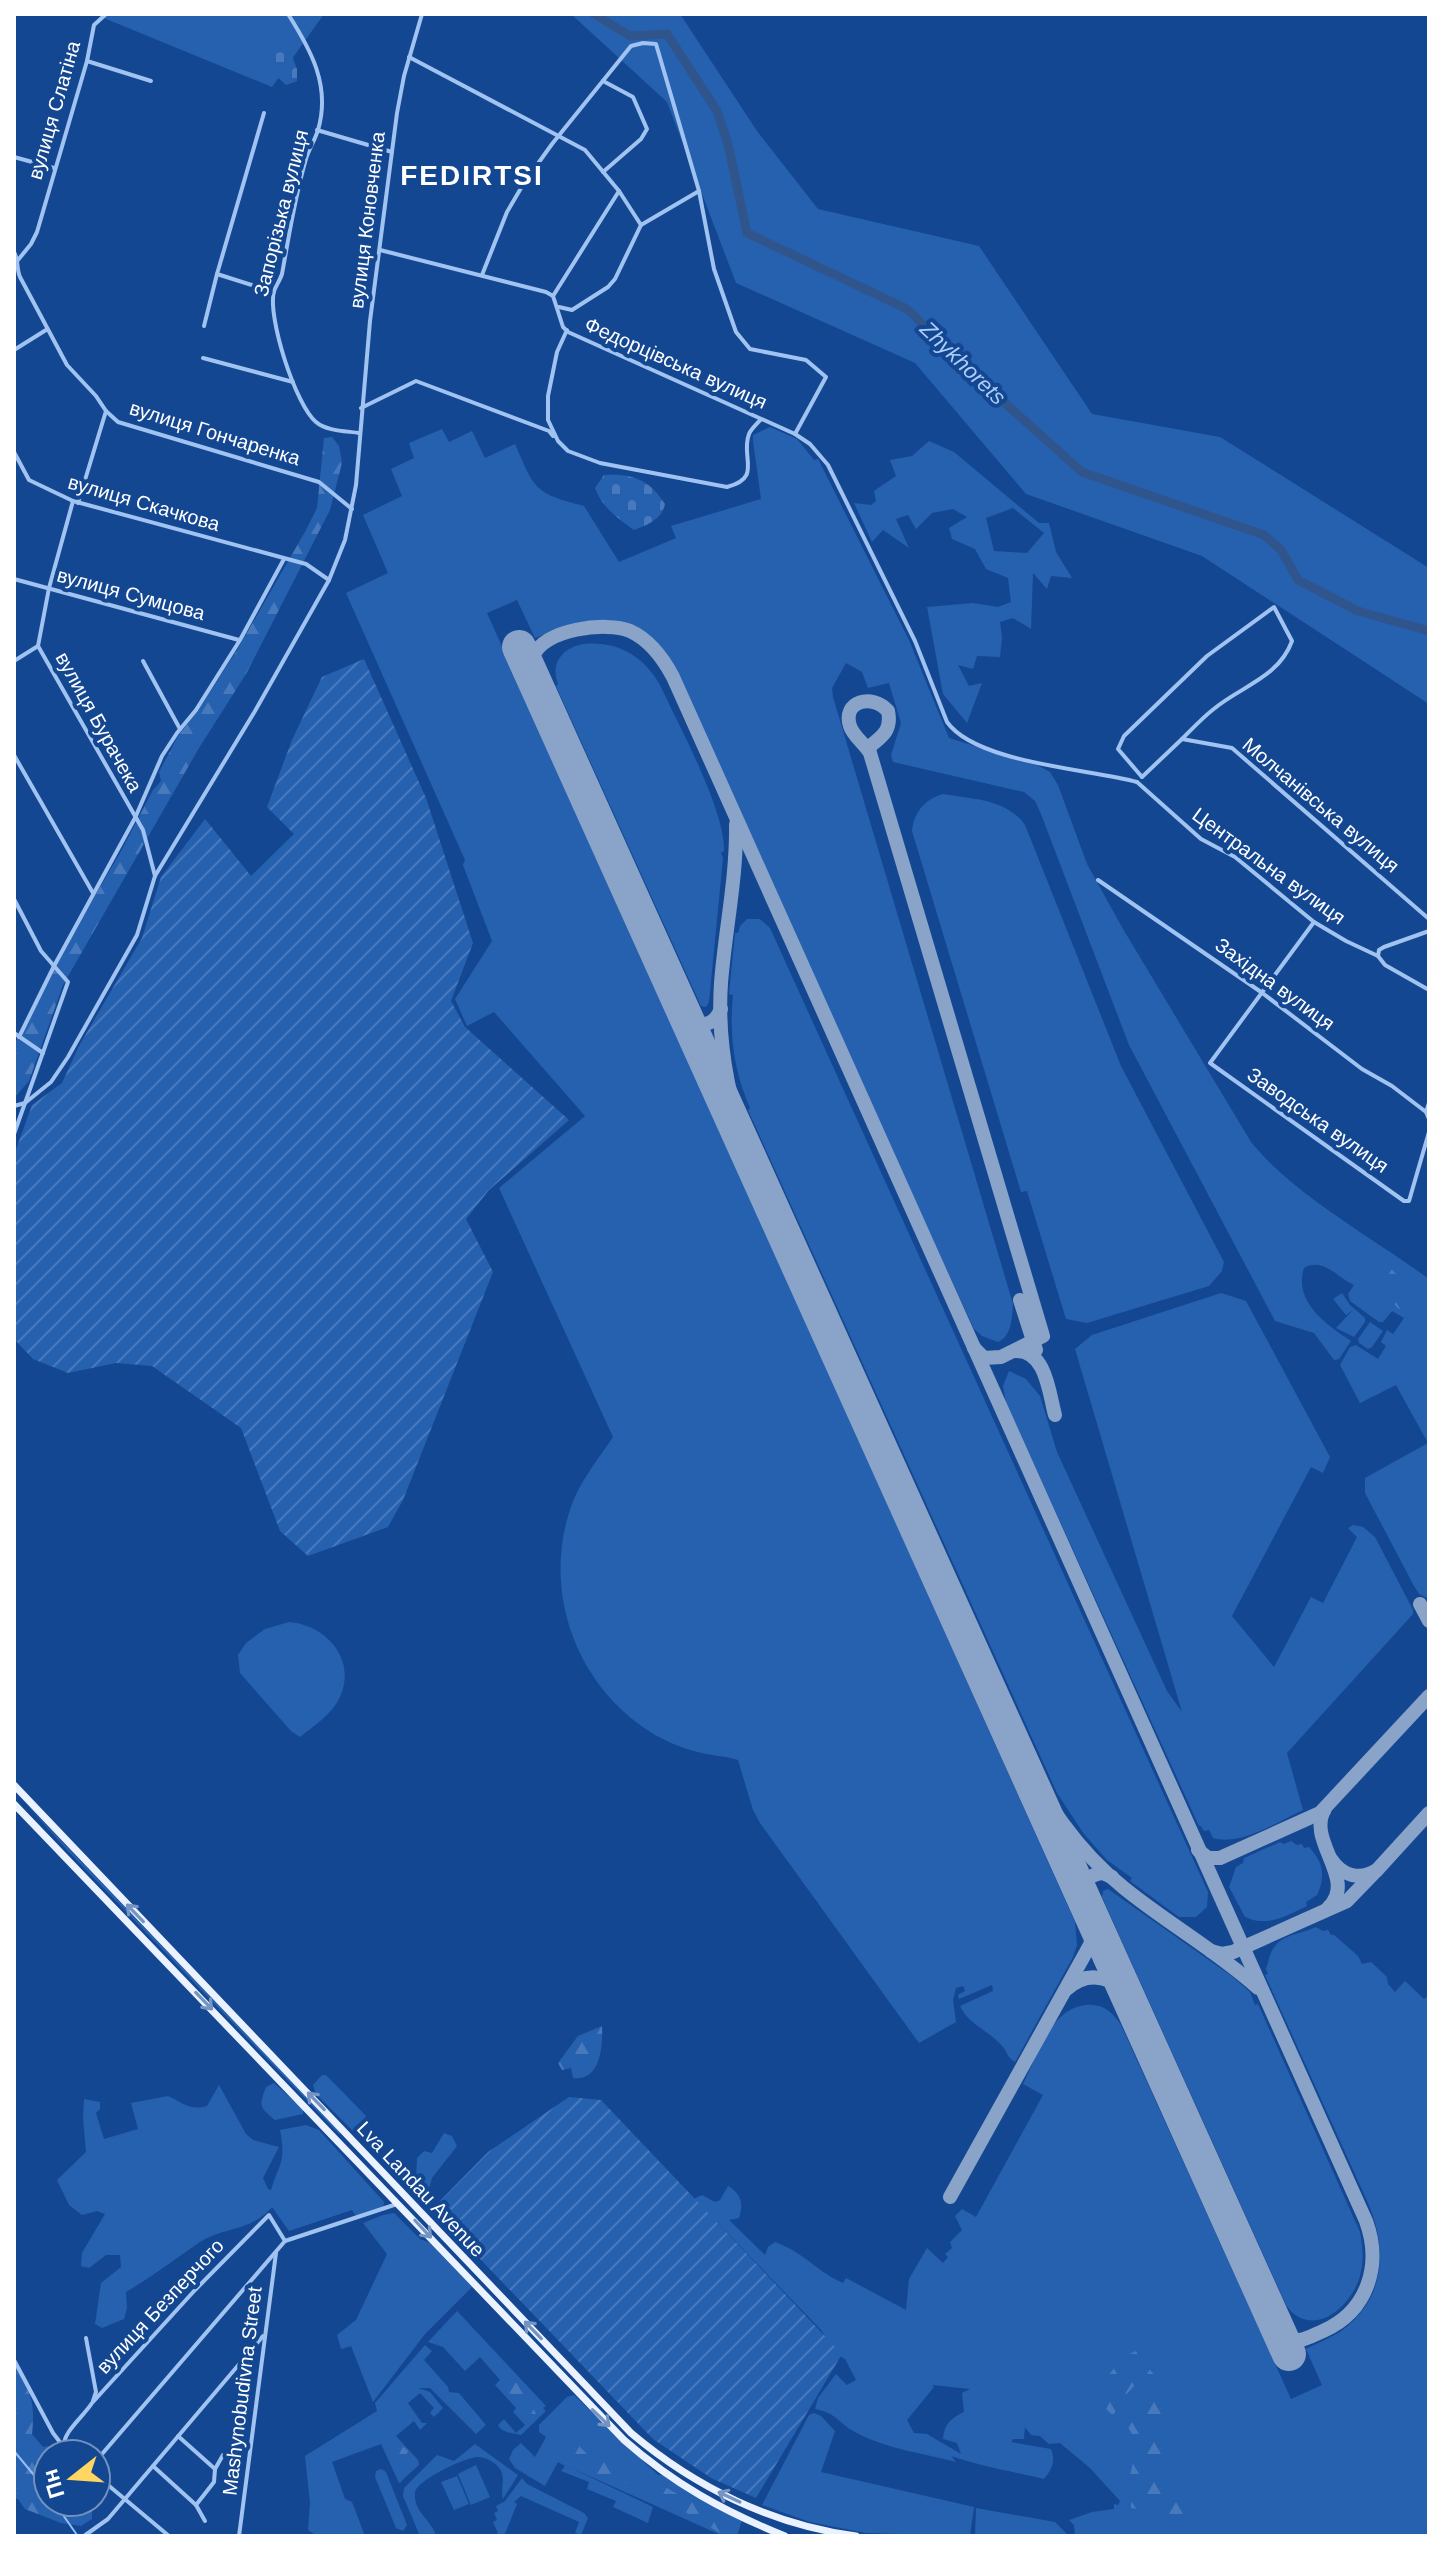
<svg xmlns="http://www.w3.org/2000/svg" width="1443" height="2550" font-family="Arial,sans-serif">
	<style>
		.grass { fill: #2661b0; fill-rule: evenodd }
		.forest { fill: url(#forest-firs) }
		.cemetery { fill: url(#cemetery-stones) }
		.garden { fill: url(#garden-furrows) }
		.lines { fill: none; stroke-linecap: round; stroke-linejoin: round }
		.stream { stroke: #93bdf4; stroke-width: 2 }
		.river { stroke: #30558c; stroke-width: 9 }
		.taxiway { stroke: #8aa3c8; stroke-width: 14 }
		.runway { stroke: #8aa3c8; stroke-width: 34 }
		.street { stroke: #a1c3f1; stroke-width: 4 }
		.primary { stroke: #ebf2ff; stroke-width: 7 }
		.oneway { stroke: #7594c2 }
		.labels { text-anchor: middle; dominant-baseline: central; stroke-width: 8; stroke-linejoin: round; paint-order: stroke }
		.street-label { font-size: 20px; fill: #fff; stroke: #144791 }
		.water-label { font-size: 22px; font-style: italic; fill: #adcdf8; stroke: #144791 }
		.district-label { font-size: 28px; font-weight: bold; letter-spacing: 2px; fill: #fff; stroke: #144791 }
	</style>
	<defs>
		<pattern id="forest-firs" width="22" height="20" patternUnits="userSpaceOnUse" patternTransform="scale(2)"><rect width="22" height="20" fill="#2661b0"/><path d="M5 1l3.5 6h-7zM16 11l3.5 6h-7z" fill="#4779bc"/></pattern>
		<pattern id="cemetery-stones" width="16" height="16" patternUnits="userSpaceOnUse" patternTransform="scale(2)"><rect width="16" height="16" fill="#2661b0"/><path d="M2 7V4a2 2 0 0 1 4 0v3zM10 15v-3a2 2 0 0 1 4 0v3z" fill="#4779bc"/></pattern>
		<pattern id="garden-furrows" width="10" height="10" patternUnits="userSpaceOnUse" patternTransform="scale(2)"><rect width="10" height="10" fill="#2661b0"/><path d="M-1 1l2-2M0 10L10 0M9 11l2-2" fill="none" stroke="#4779bc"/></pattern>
	</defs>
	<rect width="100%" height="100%" fill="#144791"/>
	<!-- grass -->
	<g class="grass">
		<path d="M94,14H324L272,87Z"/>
		<path d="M571,14H680L757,131L818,209L979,246L1092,414L1220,437L1429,568V704L1202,556L1026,494L915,363L736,283L667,102Z"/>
		<path d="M770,427L797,439L814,460L818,459L909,640L949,738L1037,765L1050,772L1058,785L1087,864L1123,929L1251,1142C1295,1196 1372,1237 1429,1279V1599L1419,1594L1414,1586L1365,1493V1478L1428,1443L1396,1385L1360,1403L1340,1365L1350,1347L1356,1345L1378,1359L1386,1346L1381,1342L1387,1330L1393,1334L1404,1318L1392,1311L1383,1322H1379L1350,1301L1348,1294L1354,1285C1338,1278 1323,1257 1304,1268C1293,1302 1327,1325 1351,1341L1339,1359L1334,1360L1314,1333L1275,1321L1129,1045L1041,814L1035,801L1024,792L893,762L891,755L901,723L889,683L868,688L862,672L846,663L832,688L833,697L1013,1304C1012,1318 1012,1336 998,1342L982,1336L974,1329L668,662C625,613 592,616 535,638L517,600L487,613L1075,1922L1077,1945L1073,1957L1015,2062C1008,2058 1008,2054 1003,2047C990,2031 969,2025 960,2006L993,1991L992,1985L959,1999L958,1995L965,1991L963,1986L956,1988L953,2000L956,2022L919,2043L760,1823L753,1810L738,1760C727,1756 714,1756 702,1753C687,1750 670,1743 657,1736C577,1690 540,1591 572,1504C581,1480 599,1458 613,1437L499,1188L585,1116L494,1012L467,1026L455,999L492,941L463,865L465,860L346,593L388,573L363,515L402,496L391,469L414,458L409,443L442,429L449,442L472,431L485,458L515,444C535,490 534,493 584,506L619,562L676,538L671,526L761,499L753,441V435Z"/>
		<path d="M929,441L954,452L1039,523H1049L1056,552L1072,578L1051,576L1047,589L1033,573L1031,629L1013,618L1000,622L1002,638L1000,657L977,656L973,669L958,665L969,686L982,683L967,723L943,694L927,607L973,603L998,607L1011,602L1008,578L986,569L975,549L952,539L949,528L967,517L953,509L932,513L916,529L908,515L896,519L909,548L883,530L872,542L854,503L871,505L876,501L874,491L896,476L890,460L912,456ZM1013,508L1044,533L1027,553L994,551L986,518Z"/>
		<path d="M583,644C617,641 643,655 660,685C679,726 726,812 724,851L721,853L723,858L709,1002L706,1007L701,1006L556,686L558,684C550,664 562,648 583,644Z"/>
		<path d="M943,794C972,799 1007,799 1025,825L1121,1066L1224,1262L1222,1271L1209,1286L1087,1323L1066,1319L1027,1191L1021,1192L912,831C914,812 925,799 943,794Z"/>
		<path d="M747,919H760L770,928L1208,1892L1207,1907L1196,1917H1179L1130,1881L1132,1878L1107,1860L1084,1834L1057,1793L748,1110L750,1108C734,1071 729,1036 733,995L729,994L735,933H738L740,926Z"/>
		<path d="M1221,1293L1246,1301L1330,1457L1323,1473L1311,1467L1232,1616L1274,1667L1311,1597L1323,1603L1357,1537L1348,1528L1353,1525L1363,1527L1375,1537L1413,1610V1614L1287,1753L1303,1810C1275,1823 1241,1846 1213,1838L1209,1830L1204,1831L1201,1826H1199L1006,1403L1003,1386L1009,1371L1026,1379L1040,1396L1057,1452L1167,1691L1182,1712L1075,1349L1092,1335Z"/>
		<path d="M1342,1293L1350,1305L1365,1318V1322L1354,1337L1336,1328L1353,1310L1346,1315L1333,1299Z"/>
		<path d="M1370,1322L1383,1331L1372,1347L1368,1349L1359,1343L1358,1339Z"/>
		<path d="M289,1622C326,1625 357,1659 340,1697C332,1714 314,1726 300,1737L291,1731L240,1673L238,1655L246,1643L265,1629Z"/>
		<path d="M25,1803L341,2133L339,2134L69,1852Z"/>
		<path d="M1291,1841L1297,1845L1302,1844L1304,1848L1309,1847C1323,1862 1326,1876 1317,1895L1306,1902L1307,1906C1284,1917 1267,1927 1245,1917L1229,1887L1236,1867L1243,1863L1244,1858L1280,1842L1284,1844Z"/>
		<path d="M1108,1889L1233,1977L1250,1992L1255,2005L1258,2004L1360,2232C1363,2247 1364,2261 1360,2276C1352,2304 1320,2334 1294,2314C1291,2312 1289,2308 1286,2305L1102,1897L1103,1891Z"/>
		<path d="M1316,1927L1323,1931L1328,1930L1331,1935H1334L1358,1956L1362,1964L1371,1962L1387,1977L1388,1984L1395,1992L1405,1981L1424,1999L1429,1995V2536H1075L1074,2525L1069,2520L1092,2512L1114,2509V2504L1118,2505L1120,2501L1090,2468L1060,2443L1049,2444L1040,2436L1031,2435L1025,2427L1024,2439H1013L1011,2442L1051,2449C1056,2461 1052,2469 1044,2479C1014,2472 980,2466 951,2456L956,2462C926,2454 884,2448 857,2433C836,2422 839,2414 815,2409L818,2398L836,2374L847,2385L856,2380L845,2359L834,2353L822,2331L717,2222L681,2205L702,2195L715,2202L720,2200L728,2186C741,2194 744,2203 739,2218L729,2220L765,2255L768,2247L775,2242C805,2253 816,2271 843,2283L846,2278L906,2310L909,2279L927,2248L943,2263L948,2257L945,2254L952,2248L950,2242L962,2230L955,2216L962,2209L976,2217L1043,2095L1023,2084C1038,2055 1050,2009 1086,2005C1102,2003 1113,2012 1121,2025L1291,2399L1322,2385L1306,2349C1319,2342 1334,2337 1345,2328C1386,2296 1387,2247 1368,2203L1265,1975L1268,1974C1264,1963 1266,1973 1268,1962C1275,1933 1294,1937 1316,1927ZM932,2385L970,2389L962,2393L964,2412C951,2418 944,2424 943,2439L957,2443L961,2454L927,2434L914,2433L907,2420L934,2387Z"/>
		<path d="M322,2075H326L366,2116V2124L359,2130L353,2131L316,2094L313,2085Z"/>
		<path d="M274,2083L303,2109V2114L275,2120C259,2107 259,2106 266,2087Z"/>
		<path d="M219,2085L246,2134L253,2140L279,2147L263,2178L268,2189L271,2190C280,2162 286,2161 280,2130L306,2125L319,2130L384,2202L383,2208L356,2216L352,2210L289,2231L272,2207C251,2232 225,2226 200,2242C175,2259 152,2277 126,2292L127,2308L124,2319L102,2328L95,2324L101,2283L121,2267L120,2255H106L89,2268L81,2266L82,2253L105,2214L97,2211L82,2215L69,2205L57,2180L86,2152L83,2118L84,2099L100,2102V2109L96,2113L104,2139L138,2129L131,2103L168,2096C183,2103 190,2111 207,2106Z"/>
		<path d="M444,2133L452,2136L457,2146L432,2178L427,2195L420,2194L416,2179L417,2158L424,2151L432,2153Z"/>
		<path d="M394,2213L420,2239L430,2243L472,2287L425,2334L373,2402L351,2346L341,2349L337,2335L356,2320L387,2254L363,2223L383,2215Z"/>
		<path d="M457,2311L546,2406L543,2408L546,2411L521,2435C512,2433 502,2433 498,2425L504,2419L516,2433L525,2425L513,2412L516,2408L495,2385L500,2380L480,2357L465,2371L443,2347L428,2342Z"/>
		<path d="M425,2345L432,2351L424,2360L448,2387L449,2392L459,2393L486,2425L476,2434L430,2388H418L430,2392L443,2408L434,2417L430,2413L434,2408L420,2393L408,2403L422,2423H427L420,2430L414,2421L396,2436L418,2460L419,2465L399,2483L381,2444L332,2462L345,2499L352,2502L365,2536H317L308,2530L310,2503L305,2456L377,2411L375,2403Z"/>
		<path d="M574,2395L658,2475H663L742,2520L737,2536H723L567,2466L653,2507L648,2523L613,2507L616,2501L587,2489L589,2482L561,2471L565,2466L558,2462L545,2486L515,2468L509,2459L513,2450L521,2443L535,2457L546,2437L539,2432V2425L567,2397Z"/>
		<path d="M814,2413L821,2416L835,2431L821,2472L974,2507L970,2536L866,2533L810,2522L762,2505L809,2415Z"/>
		<path d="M475,2444L518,2475L503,2499C500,2489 506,2479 500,2469C495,2462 486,2457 478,2457C466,2457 416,2480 415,2493C413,2512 433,2521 436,2536H420L403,2496L404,2488L437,2455L454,2461Z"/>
		<path d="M476,2465L490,2497L471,2505L458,2474Z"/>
		<path d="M381,2469L386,2472L407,2525L403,2531L396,2528L375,2477L376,2471Z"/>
		<path d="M457,2476L469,2504L454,2510L441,2482Z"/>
		<path d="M522,2478L527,2484L584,2513L588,2518L581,2535L575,2533L579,2522L521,2496L514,2502L517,2504L504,2536H493L498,2533L493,2522L497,2520L494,2513L498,2511L496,2506L505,2501Z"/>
		<path d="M976,2508L1055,2522L1069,2536H975Z"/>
	</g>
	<!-- forest -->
	<g class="forest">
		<path d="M332,437L339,446L342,463L330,510L246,674L199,748L63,985L29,1081L14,1098V1045L65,947L120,853L153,790L161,781L159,772L178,736L199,709L237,650L306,530L317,508L324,438Z"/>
		<path d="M1384,1253L1381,1258L1398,1276L1392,1283L1402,1293L1405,1308L1399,1309L1379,1289C1382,1278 1375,1269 1378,1257Z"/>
		<path d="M602,2026C603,2048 600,2081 573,2078L571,2068L562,2070L558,2063L578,2036Z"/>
		<path d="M484,2344L514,2374L512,2383H517C520,2386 535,2410 536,2414L530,2420L524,2417L515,2401L502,2387L504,2371L485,2350Z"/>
		<path d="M1136,2351C1146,2371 1168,2382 1174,2407C1176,2418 1166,2426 1164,2436C1162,2445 1169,2451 1170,2460C1170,2464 1168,2468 1168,2472C1169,2481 1175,2493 1179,2501L1187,2504L1191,2516L1206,2518L1204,2521L1131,2508V2497L1127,2488L1135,2454V2440L1126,2423L1128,2417L1153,2392L1147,2385L1137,2383L1122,2399L1113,2416L1094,2396C1108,2380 1115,2359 1136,2351Z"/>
		<path d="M14,2363C30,2389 36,2404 32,2434L43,2447L55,2445L58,2454H48V2502H88L92,2506V2519L81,2526L61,2523L25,2509L18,2499L14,2498Z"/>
		<path d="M576,2437L580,2447L590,2457L591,2464L608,2460L615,2463L616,2472L621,2477L632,2473L635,2480L638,2478L644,2481L645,2489L636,2494L630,2487L635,2480L620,2485L575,2467V2453L562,2463L558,2455L563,2452L569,2438Z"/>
		<path d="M388,2439L396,2445L400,2444L408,2451L405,2458L411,2464L409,2468L411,2470L400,2483L384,2443Z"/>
		<path d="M658,2483L700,2507L709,2508C715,2518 729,2519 737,2527L736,2536H725L710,2527L707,2528L704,2524H700L681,2508C672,2508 653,2503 645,2499L650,2487Z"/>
	</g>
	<!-- cemetery -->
	<g class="cemetery">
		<path d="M290,51L297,69V81L286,85L255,56Z"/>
		<path d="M604,475C632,473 650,480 665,504C662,519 648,525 634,530C618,519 601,506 595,488Z"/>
	</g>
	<!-- garden -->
	<g class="garden">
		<path d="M364,659L426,798L473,943L451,1001L465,1027L569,1120L489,1190L466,1219L493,1272L403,1500L388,1527L308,1556L280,1531L241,1428L152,1366L116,1363L68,1373L33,1359L14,1339V1155L32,1105L62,1083L79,1046L142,938L161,877L205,819L251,876L294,834L267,807L292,740L322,677Z"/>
		<path d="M569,2097L601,2100L842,2354L756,2498L711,2478L653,2439L432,2209L488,2152Z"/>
	</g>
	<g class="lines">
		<!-- stream -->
		<g class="stream">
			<path d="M14,2451L48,2492"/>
			<path d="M54,2502L77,2535"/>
		</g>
		<!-- river -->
		<path class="river" d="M594,14L630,36L667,34L717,111L728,144L747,233L907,309C925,323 945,357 964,362L970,372L1082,472L1264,535L1281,550L1298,580L1358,611L1429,631"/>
		<!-- taxiway -->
		<g class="taxiway">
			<path d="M535,682C533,674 530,665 533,657C542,629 607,621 630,631C650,640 663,658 673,677L1366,2221C1382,2265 1368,2311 1323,2331C1311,2336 1302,2343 1288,2339L1275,2323"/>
			<path d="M870,753C864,743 853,736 850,726C842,701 872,693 888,711C892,730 883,736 869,747L870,753L1043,1336L1001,1357L984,1358L974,1348"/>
			<path d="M736,824C737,877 725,931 721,983C717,1041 728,1097 747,1151"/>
			<path d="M685,1015C699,1028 713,1028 721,1009"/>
			<path d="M1020,1300L1036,1350"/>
			<path d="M1016,1351C1046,1350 1049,1393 1055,1415"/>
			<path d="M1420,1604L1429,1621"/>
			<path d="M1015,1747C1046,1801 1074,1848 1124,1888C1167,1923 1217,1951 1258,1988"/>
			<path d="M1325,1809C1305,1840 1359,1880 1328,1908"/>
			<path d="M1198,1850L1208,1858H1220L1320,1813L1429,1696"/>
			<path d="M1331,1859C1342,1876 1360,1881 1377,1870L1429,1813"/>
			<path d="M1083,1896C1081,1882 1090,1874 1103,1873L1112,1877"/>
			<path d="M1211,1951L1222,1954L1233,1952L1347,1901L1377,1870"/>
			<path d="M1067,1989C1085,1972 1105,1975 1124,1989"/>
			<path d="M950,2197L1090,1945L1093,1933L1092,1917"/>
		</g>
		<!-- runway -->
		<path class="runway" d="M519,647L1289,2354"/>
		<!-- street -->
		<g class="street">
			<path d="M288,14C311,50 331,86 318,130C315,140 309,149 306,159C295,196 289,236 282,274C280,280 276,286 274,291C267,317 296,406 316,422C326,431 346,431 359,433"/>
			<path d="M409,57L585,150L619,191L641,225"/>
			<path d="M87,61L151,81"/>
			<path d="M603,81L633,97L647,129L641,139L603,172"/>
			<path d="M264,113L217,274L274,292"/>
			<path d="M317,130L392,152"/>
			<path d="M14,157L54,168"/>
			<path d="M380,250L546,292L553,296L563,327L568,332L795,434L810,444L828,465L915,641L947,722C976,763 1089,769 1137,782"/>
			<path d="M14,252C19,260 16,268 20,277L67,365L96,396L106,411L118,422L319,482L352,509"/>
			<path d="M18,260L31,244L37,232L87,61L94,25L105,15"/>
			<path d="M482,275L507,212L524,183L552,144L631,46L643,43L656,44L699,191L714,269L736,332L750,349L806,360L826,377L795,434"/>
			<path d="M553,296L619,191"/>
			<path d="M559,307L572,310L608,287L615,279L641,225L699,191"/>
			<path d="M204,326L217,274"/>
			<path d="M567,330L557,352L548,396V420L558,441L568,451L600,463L727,487C763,478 740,457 749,434C751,429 758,423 761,419"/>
			<path d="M14,350L46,330"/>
			<path d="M203,358L293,382"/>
			<path d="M361,408L416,381L549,431L553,436"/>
			<path d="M14,452L29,480L73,501L306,564L329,580"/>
			<path d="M73,501L49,588L38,646L143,830L155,876"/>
			<path d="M78,503L106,411"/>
			<path d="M14,579L239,640"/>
			<path d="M14,661L38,646"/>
			<path d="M143,661L180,729"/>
			<path d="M14,755L93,893"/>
			<path d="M1142,777L1118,749L1124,736L1207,656L1274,607L1292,641C1279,677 1242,686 1215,708C1203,717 1192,729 1182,739"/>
			<path d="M1142,777L1182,739L1232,748L1429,919"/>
			<path d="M1137,782L1201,839L1235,857L1314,922L1346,941L1378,956L1385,965L1429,990"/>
			<path d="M1098,880L1261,992L1362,1069L1392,1086L1426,1112L1429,1119"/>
			<path d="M14,899L41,951L68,982L14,1134"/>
			<path d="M1314,922L1210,1063L1404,1201H1409L1429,1132"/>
			<path d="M1378,956L1379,950L1384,947L1429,931"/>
			<path d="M14,1033L43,1053"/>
			<path d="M19,1037L54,966L135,818L162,756L177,733L196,710L240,640L284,559"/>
			<path d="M14,1106L25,1103L51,1082L68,1057L137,935L155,876L255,711L329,580L345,540L356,485L370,321L397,113L404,76L422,14"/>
			<path d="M1426,1112L1429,1103"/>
			<path d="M86,2338L96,2392L93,2401"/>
			<path d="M14,2360L53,2433L69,2454"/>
			<path d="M178,2436L215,2469"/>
			<path d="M64,2446C63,2432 83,2417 92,2403L195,2290L269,2215L285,2241"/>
			<path d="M96,2461L285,2241L397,2204"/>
			<path d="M153,2466L196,2505"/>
			<path d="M96,2475L169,2536"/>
			<path d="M205,2521L196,2505L214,2482L215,2469L223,2455"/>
			<path d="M84,2536L108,2519L263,2336"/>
			<path d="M239,2536L276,2253"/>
		</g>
		<!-- primary -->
		<g class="primary">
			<path d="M14,1785L631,2433C695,2487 772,2525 856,2536"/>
			<path d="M14,1804L624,2440C674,2484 723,2511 785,2536"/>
		</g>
	</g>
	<!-- one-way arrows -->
	<defs><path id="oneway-shaft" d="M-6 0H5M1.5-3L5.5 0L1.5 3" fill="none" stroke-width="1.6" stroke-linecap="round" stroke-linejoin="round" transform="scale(2)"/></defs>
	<g class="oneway">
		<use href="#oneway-shaft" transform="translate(135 1913) rotate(-134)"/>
		<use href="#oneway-shaft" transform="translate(204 2001) rotate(46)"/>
		<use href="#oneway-shaft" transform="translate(316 2101) rotate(-134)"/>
		<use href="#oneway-shaft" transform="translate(423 2229) rotate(47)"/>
		<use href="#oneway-shaft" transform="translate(533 2330) rotate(-134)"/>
		<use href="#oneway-shaft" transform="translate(601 2418) rotate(44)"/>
		<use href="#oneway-shaft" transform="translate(729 2497) rotate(-155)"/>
	</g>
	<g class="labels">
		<!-- street labels -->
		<g class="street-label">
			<text transform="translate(54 110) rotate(-74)">вулиця Слатіна</text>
			<text transform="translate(281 213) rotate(-76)">Запорізька вулиця</text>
			<text transform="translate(367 220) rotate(-83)">вулиця Коновченка</text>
			<text transform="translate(676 363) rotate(24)">Федорцівська вулиця</text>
			<text transform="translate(215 433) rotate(17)">вулиця Гончаренка</text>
			<text transform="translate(144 503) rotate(16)">вулиця Скачкова</text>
			<text transform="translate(131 594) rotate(15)">вулиця Сумцова</text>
			<text transform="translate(99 722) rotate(61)">вулиця Бурачека</text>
			<text transform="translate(1321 805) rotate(40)">Молчанівська вулиця</text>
			<text transform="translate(1269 866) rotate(36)">Центральна вулиця</text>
			<text transform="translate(1275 984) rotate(36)">Західна вулиця</text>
			<text transform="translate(1318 1120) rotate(35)">Заводська вулиця</text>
			<text transform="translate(421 2189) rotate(47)">Lva Landau Avenue</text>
			<text transform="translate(160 2306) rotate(-47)">вулиця Безперчого</text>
			<text transform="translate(242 2391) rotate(-83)">Mashynobudivna Street</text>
		</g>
		<!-- water labels -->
		<g class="water-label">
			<text transform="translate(963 363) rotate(44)">Zhykhorets</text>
		</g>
		<!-- district labels -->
		<g class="district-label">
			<text x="472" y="175">FEDIRTSI</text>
		</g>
	</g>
	<!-- border -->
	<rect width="1443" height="2550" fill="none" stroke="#ffffff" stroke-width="32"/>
	<!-- north arrow -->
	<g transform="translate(72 2478) rotate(253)"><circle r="38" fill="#144791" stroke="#7291bd" stroke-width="2"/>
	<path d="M0-6L14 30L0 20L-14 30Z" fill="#ffd661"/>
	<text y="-12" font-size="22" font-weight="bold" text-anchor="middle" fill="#ffffff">Пн</text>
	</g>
</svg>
